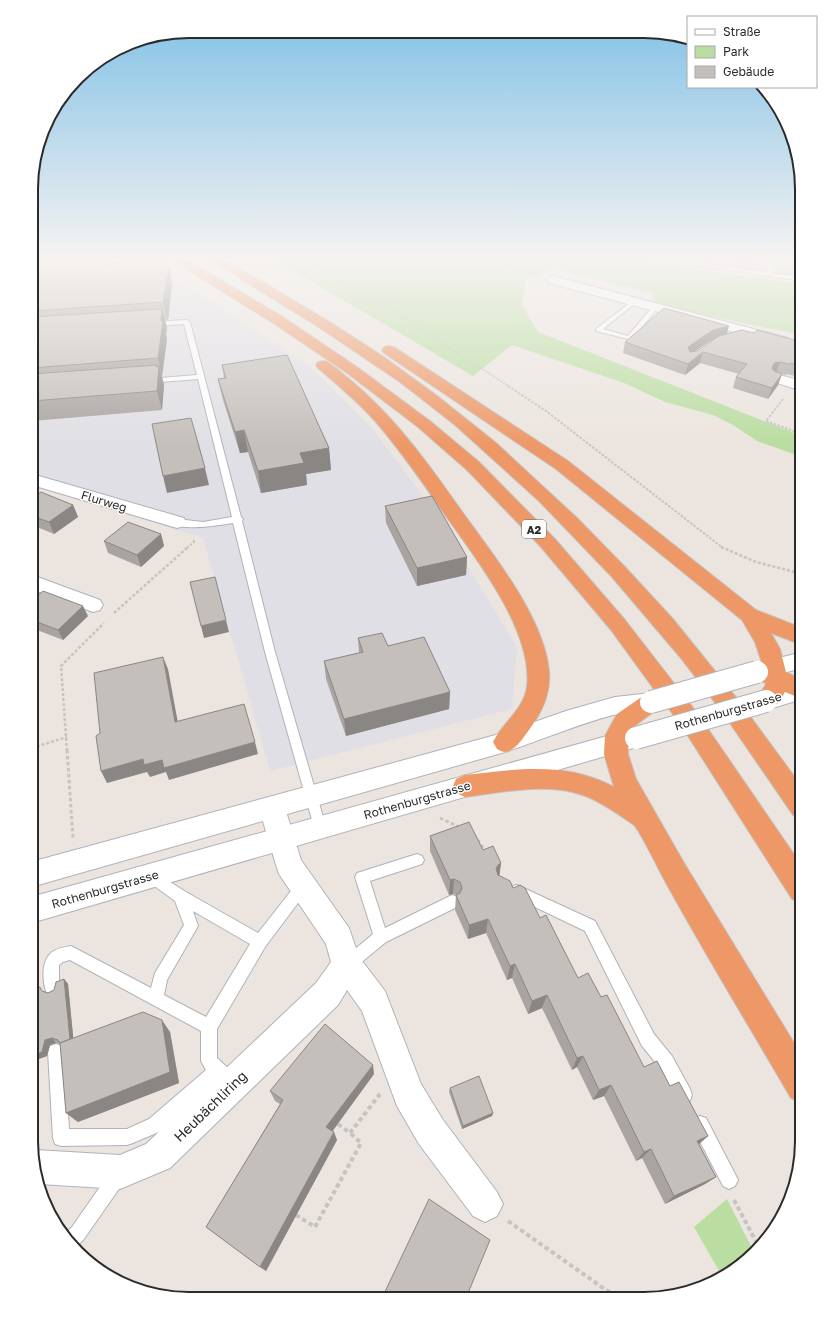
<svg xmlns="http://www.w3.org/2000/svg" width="833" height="1330" font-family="'Golos Text',sans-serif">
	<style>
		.industrial { fill: #e0dfe5 }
		.green { fill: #badda1 }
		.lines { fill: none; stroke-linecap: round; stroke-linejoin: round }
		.lane-casing { stroke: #afb2ba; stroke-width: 2 }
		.street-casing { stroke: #afb2ba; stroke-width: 2 }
		.secondary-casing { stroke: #afb2ba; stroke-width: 2 }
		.highway-casing { stroke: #c4c4c4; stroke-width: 2 }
		.path-far4 { stroke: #c4c4c4; stroke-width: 1.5; stroke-dasharray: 2 1; stroke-linecap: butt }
		.path-far3 { stroke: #c4c4c4; stroke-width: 2; stroke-dasharray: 2.5 1.5; stroke-linecap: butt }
		.path-far2 { stroke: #c4c4c4; stroke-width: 2.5; stroke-dasharray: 3 2; stroke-linecap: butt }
		.path-far1 { stroke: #c4c4c4; stroke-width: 3; stroke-dasharray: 3.5 2.5; stroke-linecap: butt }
		.path { stroke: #c4c4c4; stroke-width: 4; stroke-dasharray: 4.5 3; stroke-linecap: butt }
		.lane { fill: #fff; fill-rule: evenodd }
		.street { fill: #fff; fill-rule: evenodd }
		.secondary { fill: #fff; fill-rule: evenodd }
		.highway { fill: #ee9867; fill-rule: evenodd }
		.secondary-bridge-casing { stroke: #afb2ba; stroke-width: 24; stroke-linecap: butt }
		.secondary-bridge { stroke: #fff; stroke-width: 22 }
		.wall { fill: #a9a4a1; fill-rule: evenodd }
		.shaded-wall { fill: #898683 }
		.building { fill: #c4bfbb; stroke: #898683 }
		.labels { text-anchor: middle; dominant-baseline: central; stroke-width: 3; stroke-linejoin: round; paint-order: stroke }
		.shield { fill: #fff; stroke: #6b6b6b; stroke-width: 1 }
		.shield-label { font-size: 11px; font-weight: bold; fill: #2b2b2b }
		.street-label { font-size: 12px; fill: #2b2b2b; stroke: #fff }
		.near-street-label { font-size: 14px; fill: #2b2b2b; stroke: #fff }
		.rim { fill: none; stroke: #2b2b2b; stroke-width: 2 }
	</style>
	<rect width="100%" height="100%" fill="#ece5df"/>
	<!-- industrial -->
	<path class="industrial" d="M32,259H146L312,368L371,427L435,512L517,647L512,709L270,771L203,538L32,486Z"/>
	<!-- green -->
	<g class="green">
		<path d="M273,259H621L802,284V335L657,305L651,293L553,268L525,281L522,305L538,332L802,436V457L757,441L733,425L713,415L665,402L624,383L512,345L473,376Z"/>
		<path d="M797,264L802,265V277L782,274L778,272L782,268L796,267Z"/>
		<path d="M727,1199L754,1252L740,1266L722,1276L694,1227Z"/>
	</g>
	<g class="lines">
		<defs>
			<g id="lane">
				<path d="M655,259H674L767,272L771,259H777L772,273L802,277V281Z"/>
				<path d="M635,299L637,300V302L603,329L628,336L654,305H658V307L632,340L596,331V329Z"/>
				<path d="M187,320L190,322L241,517L243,519L242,521L275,652L326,827L325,831L320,833L315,831L314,827L265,652L233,523C220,525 182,532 172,522L177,519L203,522L232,517L198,379L148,383L144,381L148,379L197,375L184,324L152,326L149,324L152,322Z"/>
				<path d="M417,854L422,856L424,860L422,864L370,881L385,928L452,895L457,897L459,902L457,907L386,942L352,970L347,972L342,970L340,965L342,960L373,934L355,877L357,873Z"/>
				<path d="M151,870L186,892L258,933L298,882L303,881L308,882L310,887L265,947L217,1029V1058L229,1069L231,1075L229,1081L223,1083L218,1081L161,1131L133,1143L127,1145L61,1146L55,1144L53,1138L48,1052L50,1046L56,1044L62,1046L64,1052L69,1129H127L149,1119L206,1070L201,1061V1031L70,960L63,962L59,965V989L57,994L52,996L47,994C42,983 41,960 52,952C58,948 65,947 71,946L151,988L155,973L184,925L175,901L146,880L144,876L146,872ZM193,911L250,944L206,1017L164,995L167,980L198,926Z"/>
				<path d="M517,885L595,921L654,1034L672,1056L690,1089L692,1095L690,1101L684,1103L678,1101L660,1068L642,1046L585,931L512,896L510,891L512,886Z"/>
				<path d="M700,1116L706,1118L735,1174L738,1180L735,1186L729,1189L723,1186L694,1130L692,1124L694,1118Z"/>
				<path d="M117,1168L123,1171L126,1177L123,1183L84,1239L75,1248L63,1235L72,1227L111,1171Z"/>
			</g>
			<g id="street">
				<path d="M553,276L788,338L790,341L788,344L783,345L549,283L547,280L549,277Z"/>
				<path d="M776,374L802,381V391L771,381L769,378L771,375Z"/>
				<path d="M32,474L184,518L186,522L184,526L177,528L32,485Z"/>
				<path d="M32,575L100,600L103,605L100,610L93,612L32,589Z"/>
				<path d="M272,797L281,800L285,808L301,860L349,928L359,957L385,991L421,1084L443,1120L497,1192L503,1204L497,1216L485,1222L473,1216L419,1144L397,1106L362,1011L347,990L338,1005L170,1168L120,1189L40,1184L33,1151L36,1150L120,1155L146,1144L316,983L331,962L326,944L279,874L276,865L259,808L263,800Z"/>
			</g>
			<g id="secondary">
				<path d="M802,652V668L757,680L749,678L746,672L749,666Z"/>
				<path d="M802,681V699L766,710L758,707L755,701L758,695Z"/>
				<path d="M651,693L659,696L662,702L659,708C644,713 628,712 613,715C576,725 541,740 505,752L31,887V862L503,733L566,711L615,697Z"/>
				<path d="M632,729L640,732L644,739L640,746L31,923V897Z"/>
			</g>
			<g id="highway">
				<path d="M170,259H185L283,317L357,367L430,421L479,462L555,539L625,620L697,713L802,866V903L792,899L681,725L660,697L662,702L659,708L633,727L629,736L628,754L636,779L684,863L802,1056V1103L791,1098C749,1026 705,954 665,881C660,872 639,829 634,825C620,815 604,804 588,797C551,781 504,792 465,797L456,793L453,786L456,779L465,775C518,769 565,761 614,787L604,754L605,736L617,714L643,696L651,693L659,696L611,630L541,547L467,470L418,427L347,373L273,323Z"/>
				<path d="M209,259H224L330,322L384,357L436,395L495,442L577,518L626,568L673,619L739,701L802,787V818L793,815L723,713L680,657L612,577L539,501L455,425L400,382L320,328Z"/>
				<path d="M389,346L394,347L568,461L756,610L802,628V645L771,633L780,649L786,672L802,680V699L785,692C778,705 773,712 758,707L755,701L765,686L766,683L756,680L753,674L756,668L763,666L755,642L742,620L556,469L384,353L382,350L384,347Z"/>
				<path d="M323,361L328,362C349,378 369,395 387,415C415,445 439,479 463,513C494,556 544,618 549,671C551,692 543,710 531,727C525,735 516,751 505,752C503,752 499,750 497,749L493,742C503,722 524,710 527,686C533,632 478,561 448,519C425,486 402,452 376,422C358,402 338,385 318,368L316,365L318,362Z"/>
			</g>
		</defs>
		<!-- lane casing -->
		<use href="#lane" class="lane-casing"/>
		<!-- street casing -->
		<use href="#street" class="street-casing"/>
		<!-- secondary casing -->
		<use href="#secondary" class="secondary-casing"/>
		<!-- highway casing -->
		<use href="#highway" class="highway-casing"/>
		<!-- path-far4 -->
		<g class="path-far4">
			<path d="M301,259L389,309L510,387"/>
			<path d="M363,259C395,273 387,278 389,309"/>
			<path d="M473,259L503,265L536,275"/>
		</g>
		<!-- path-far3 -->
		<g class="path-far3">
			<path d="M508,386L546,411L723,548"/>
			<path d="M783,399L766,421L802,434"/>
			<path d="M187,548L195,541L193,540"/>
		</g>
		<!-- path-far2 -->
		<g class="path-far2">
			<path d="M721,547L756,562L802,574"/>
			<path d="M114,613L188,547"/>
			<path d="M32,748L67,737"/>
			<path d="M67,751L61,666L104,623"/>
		</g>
		<!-- path-far1 -->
		<g class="path-far1">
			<path d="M67,750L73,838"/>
			<path d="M440,818L459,827"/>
			<path d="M474,835L486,852"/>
		</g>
		<!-- path -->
		<g class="path">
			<path d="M338,1124L350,1133L380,1094"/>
			<path d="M734,1200L759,1247"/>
			<path d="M296,1215L315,1227L361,1143L350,1133"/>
			<path d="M508,1221L606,1290L624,1299"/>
		</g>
		<!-- lane -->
		<use href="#lane" class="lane"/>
		<!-- street -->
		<use href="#street" class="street"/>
		<!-- secondary -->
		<use href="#secondary" class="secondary"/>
		<!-- highway -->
		<use href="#highway" class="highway"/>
		<defs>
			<g id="secondary-bridge">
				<path d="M651,702L757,672"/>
				<path d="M636,738L766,701"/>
			</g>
		</defs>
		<!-- secondary-bridge casing -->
		<use href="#secondary-bridge" class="secondary-bridge-casing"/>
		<!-- secondary-bridge -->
		<use href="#secondary-bridge" class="secondary-bridge"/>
	</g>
	<!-- wall -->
	<g class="wall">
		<path d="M32,259H96V260H107L109,265L169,267L172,284L168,320H165L167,327L166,334L167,339L162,376L164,385L162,410L32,421Z"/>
		<path d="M718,259H755L752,265Z"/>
		<path d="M727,333H754L802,342V378L787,374L786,375L782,374L778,385L768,399L733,388L736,377L739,374L700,363L685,375L623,353L625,342ZM712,340L697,351H694L710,341Z"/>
		<path d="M222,365L329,448L331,470L306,474L307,485L261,493L248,452L240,453L223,400L218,379L224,378Z"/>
		<path d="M32,498L73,505L78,517L54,534L32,525Z"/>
		<path d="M385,506L467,557L466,575L417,586L386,523Z"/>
		<path d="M161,534L164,546L141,567L108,553L104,541Z"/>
		<path d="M32,598L88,616L63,640L32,628Z"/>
		<path d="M358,638L388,646L450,692L449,709L346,736L326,679L324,661L359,653Z"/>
		<path d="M430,836L483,850L501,863L499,875L513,888L540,918L578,978L601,997L644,1067L670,1086L708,1136L699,1144L716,1177L705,1184L665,1204L642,1158L636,1161L604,1096L593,1100L577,1067L572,1070L542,1008L528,1014L512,978L507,980L486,933L468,939L455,910L456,895L453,894L449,895L430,851Z"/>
		<path d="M64,979L68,984L73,1038L170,1032L179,1083L78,1122L66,1113L60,1044L56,1043L50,1045L47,1056L36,1060L32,1056L44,992L48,993L54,990Z"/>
		<path d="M374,1074L332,1131L337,1140L266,1271L206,1227L280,1104L275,1101L270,1091Z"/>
		<path d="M450,1088L493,1113L492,1116L462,1129L449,1092Z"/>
	</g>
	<!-- shaded-wall -->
	<g class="shaded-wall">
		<path d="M88,259H96L92,277L88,261Z"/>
		<path d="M107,260L112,276L105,266Z"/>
		<path d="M169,267L172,284L168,320L163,302Z"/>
		<path d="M162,309L167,327L166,334L167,339L162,376L158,358L161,321Z"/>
		<path d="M729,326L726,337L710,341L685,358L688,347L713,330Z"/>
		<path d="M703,352L700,363L685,375L688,364Z"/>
		<path d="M780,362L776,373L768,379L774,363Z"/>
		<path d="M157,365L159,373V366L164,385L162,410L157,391Z"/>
		<path d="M782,374L778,385L768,399L772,388Z"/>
		<path d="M244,430L248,452L240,453L235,432Z"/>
		<path d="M329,448L331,470L306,474L307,485L261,493L258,471L300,453Z"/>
		<path d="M205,468L209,485L167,493L163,476Z"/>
		<path d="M73,505L78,517L54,534L49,522Z"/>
		<path d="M161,534L164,546L141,567L137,555Z"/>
		<path d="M467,557L466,575L417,586V568Z"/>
		<path d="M83,606L88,616L63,640L58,630Z"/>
		<path d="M226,620L229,632L204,638L201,626Z"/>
		<path d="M163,657L168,669L180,734L175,722Z"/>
		<path d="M450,692L449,709L346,736L344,719Z"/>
		<path d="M255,742L258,754L169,780L166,772L150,777L147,772L107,783L101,771L143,759L162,760Z"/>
		<path d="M501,863L499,879L496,869L498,865Z"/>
		<path d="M454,879L453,894L449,895L450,880Z"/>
		<path d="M488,919L486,933L468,939L469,925Z"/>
		<path d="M515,964L512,978L507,980L510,966Z"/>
		<path d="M64,979L68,984L74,1045H60Z"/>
		<path d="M547,995L542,1008L528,1014L532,1001Z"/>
		<path d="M162,1020L170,1032L179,1083L78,1122L66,1113Z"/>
		<path d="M52,1038L56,1043L50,1045L47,1056L36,1060L32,1056L45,1040Z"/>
		<path d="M583,1056L577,1067L572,1070L577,1058Z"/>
		<path d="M373,1065L374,1074L329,1136L326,1127Z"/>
		<path d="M611,1085L604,1096L593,1100L599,1090Z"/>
		<path d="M493,1113L492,1116L462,1129L463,1126Z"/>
		<path d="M334,1132L337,1140L266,1271L260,1267Z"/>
		<path d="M708,1136L698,1145L697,1141Z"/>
		<path d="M651,1149L642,1158L636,1161L644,1152Z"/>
		<path d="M716,1177L705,1184L665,1204L674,1196Z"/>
	</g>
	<!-- building -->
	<g class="building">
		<path d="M32,259H88V261L107,260L105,266L131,259H157L169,267L163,302L32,311Z"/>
		<path d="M664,308L729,326L713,330L688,347L690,352L697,351L719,336L742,330L754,333L757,330L802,342V366L791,363L790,364L780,362L774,363L772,368L774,371L782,374L772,388L736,377L747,364L703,352L688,364L625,342Z"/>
		<path d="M162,309L161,321H163L158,358L32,368V317Z"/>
		<path d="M287,355L329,448L300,453L304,463L258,471L244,430L235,432L218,379L226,378L222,365Z"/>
		<path d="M157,365L156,367L159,366L157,391L32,401V374Z"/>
		<path d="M191,418L205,468L163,476L152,424Z"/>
		<path d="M41,492L73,505L49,522L32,516V498Z"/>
		<path d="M432,496L467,557L417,568L385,506Z"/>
		<path d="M128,522L161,534L137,555L104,541Z"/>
		<path d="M215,577L226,620L201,626L190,582Z"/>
		<path d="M43,591L83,606L58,630L32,620V598L34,599Z"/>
		<path d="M382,633L388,646L424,637L450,692L344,719L324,661L363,652L358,638Z"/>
		<path d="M163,657L175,722L244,704L255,742L164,768L162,760L144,765L143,759L101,771L96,736L100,733L94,673Z"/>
		<path d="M469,822L483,850L493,846L501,863L498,865L496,869L498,875L510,881L513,888L520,885L525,888L540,918L546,915L578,978L588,973L601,997L607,995L644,1067L657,1061L670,1086L679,1082L708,1136L697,1141L716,1177L674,1196L651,1149L644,1152L611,1085L599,1090L583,1056L577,1058L547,995L532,1001L515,964L510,966L488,919L469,925L456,895L460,893L462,888L460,882L454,879L450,880L430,836Z"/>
		<path d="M64,979L70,1039L60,1043L58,1040L52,1038L45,1040L42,1052L32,1056L31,1047V991L40,987L42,991L48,993L54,990L56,982Z"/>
		<path d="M143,1012L162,1020L170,1072L66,1113L60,1043Z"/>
		<path d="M325,1024L373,1065L326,1127L334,1132L260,1267L206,1227L283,1100L270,1091Z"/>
		<path d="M479,1076L493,1113L463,1126L450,1088Z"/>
		<path d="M429,1199L490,1240L466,1298H382Z"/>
	</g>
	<!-- sky -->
	<linearGradient id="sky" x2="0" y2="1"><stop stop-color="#7dbfe6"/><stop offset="0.58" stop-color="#f6f3f1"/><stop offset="1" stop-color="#f6f3f1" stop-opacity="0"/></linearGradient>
	<rect width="833" height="446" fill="url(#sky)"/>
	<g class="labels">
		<!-- shield labels -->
		<rect class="shield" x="522" y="520" width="24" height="18" rx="3"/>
		<g class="shield-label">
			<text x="534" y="529">A2</text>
		</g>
		<!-- street labels -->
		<g class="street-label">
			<text transform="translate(104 501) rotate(17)">Flurweg</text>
			<text transform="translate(728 711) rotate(-16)">Rothenburgstrasse</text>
			<text transform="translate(417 800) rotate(-16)">Rothenburgstrasse</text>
			<text transform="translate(105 889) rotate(-16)">Rothenburgstrasse</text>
		</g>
		<!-- near-street labels -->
		<g class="near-street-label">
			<text transform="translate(210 1106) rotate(-44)">Heubächliring</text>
		</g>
	</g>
	<!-- crop -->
	<path d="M0 0H833V1330H0ZM189 38H644A151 151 0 0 1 795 189V1141A151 151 0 0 1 644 1292H189A151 151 0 0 1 38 1141V189A151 151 0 0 1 189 38Z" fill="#fff" fill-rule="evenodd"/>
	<path class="rim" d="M189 38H644A151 151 0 0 1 795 189V1141A151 151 0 0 1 644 1292H189A151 151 0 0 1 38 1141V189A151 151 0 0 1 189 38Z"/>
	<!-- legend -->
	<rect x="687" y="16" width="130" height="72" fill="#ffffff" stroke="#aaaaaa"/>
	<rect x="695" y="29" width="20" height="6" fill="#ffffff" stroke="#aaaaaa"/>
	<text x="723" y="36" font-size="12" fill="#2b2b2b">Straße</text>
	<rect x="695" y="46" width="20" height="12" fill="#badda1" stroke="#aaaaaa"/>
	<text x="723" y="56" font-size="12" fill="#2b2b2b">Park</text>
	<rect x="695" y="66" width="20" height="12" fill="#c4bfbb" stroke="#aaaaaa"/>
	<text x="723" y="76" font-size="12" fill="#2b2b2b">Gebäude</text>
</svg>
